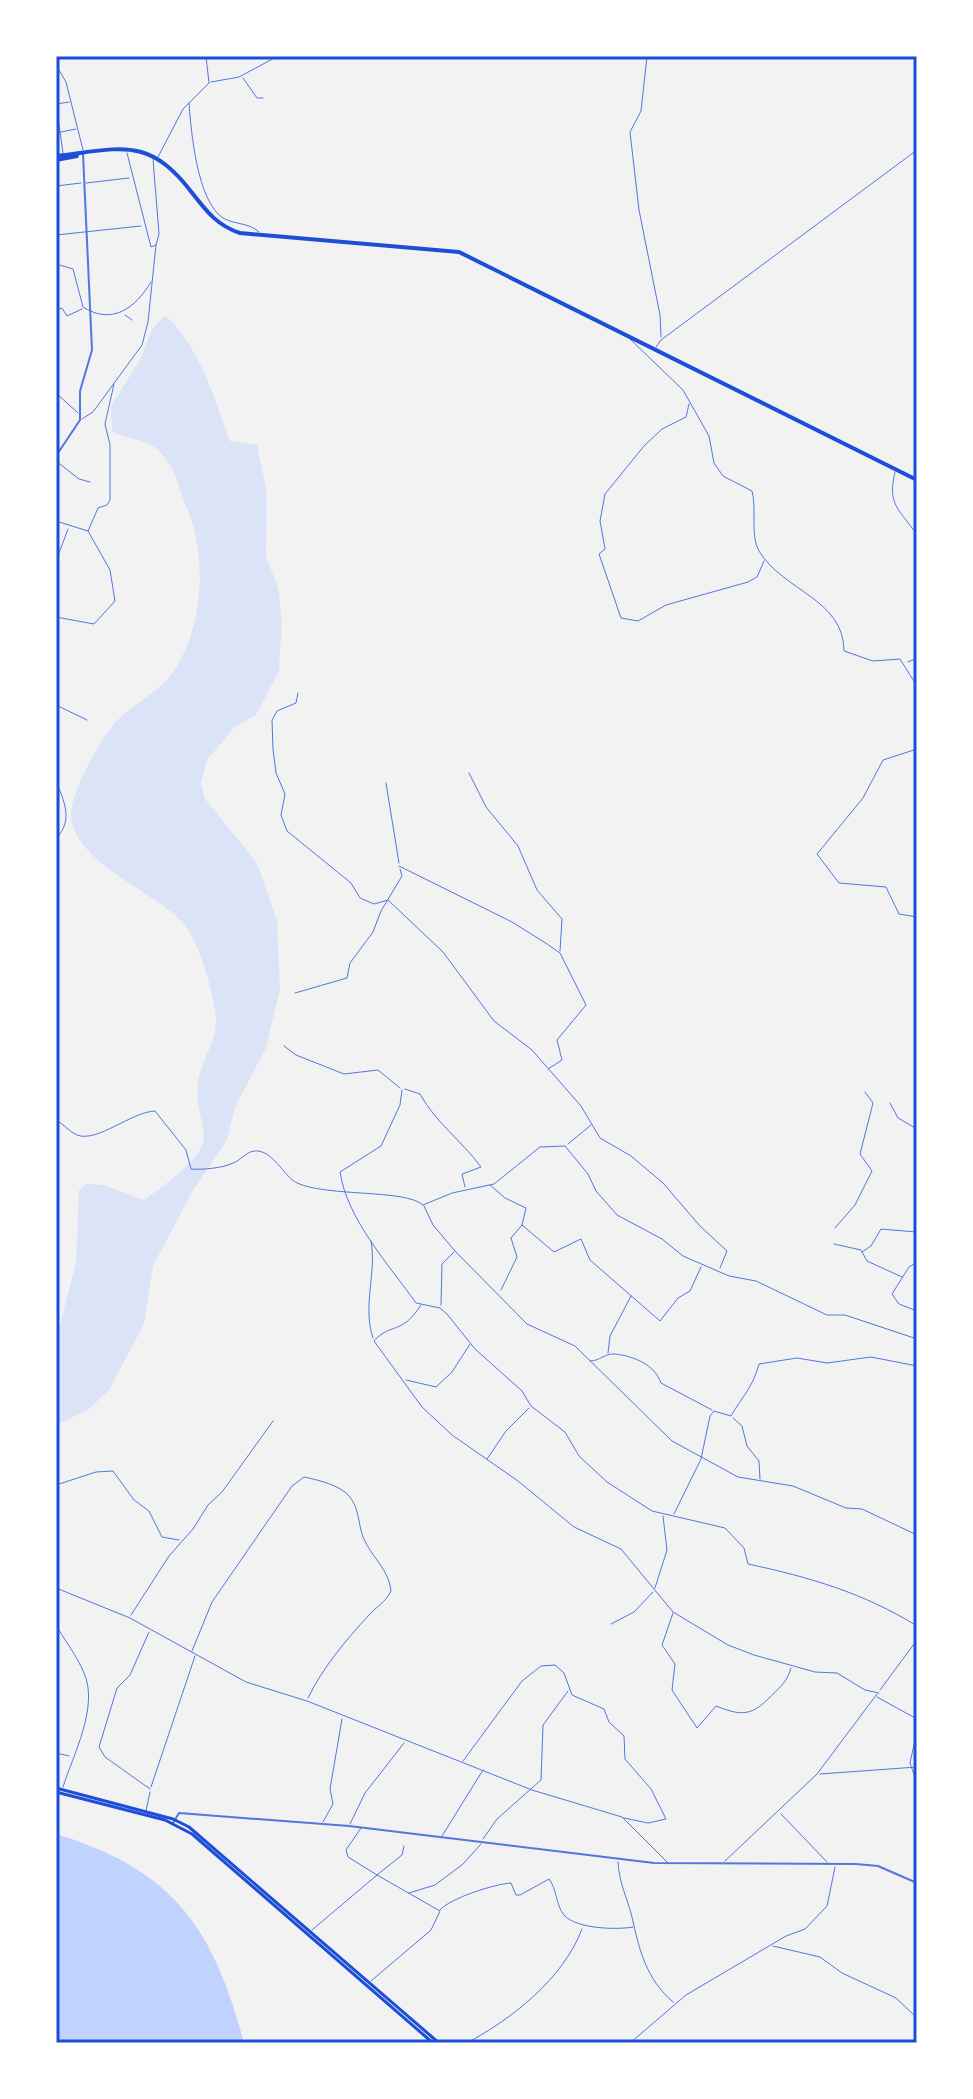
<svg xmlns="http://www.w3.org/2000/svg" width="973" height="2099" font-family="Lora,serif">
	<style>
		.green { fill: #dbe4f7 }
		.water { fill: #bfd3fe }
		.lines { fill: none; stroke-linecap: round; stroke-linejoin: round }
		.minor { stroke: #5277de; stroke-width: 1 }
		.tertiary { stroke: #5277de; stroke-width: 2 }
		.secondary { stroke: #1d4ed8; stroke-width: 3 }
		.trunk { stroke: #1d4ed8; stroke-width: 4 }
		.neatline { fill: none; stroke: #1d4ed8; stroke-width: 3 }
	</style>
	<rect width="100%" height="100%" fill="#f2f2f2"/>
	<!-- green -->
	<path class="green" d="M165,315C199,346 215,399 230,441L257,445L267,493L266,556L278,588L282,620L279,671L256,715L234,728L207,760L201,783L205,799L257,863L277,921L280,989L266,1048L235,1107L227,1140L192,1192L153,1266L144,1324L109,1390L88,1410L56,1425V1340L76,1263L79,1190L87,1184L104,1185L144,1200C159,1189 206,1157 204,1136C202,1117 195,1102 198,1083C201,1060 216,1043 216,1020C215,996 199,942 184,924C158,893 77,865 71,818C69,795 98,744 113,725C130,705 162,691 176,668C203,623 207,560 188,511C177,485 176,462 151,445C140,438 126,440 112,431L111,406L141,358L151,331Z"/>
	<!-- water -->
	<path class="water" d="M56,1834C174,1870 213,1928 244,2043H56Z"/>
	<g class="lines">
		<!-- minor -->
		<g class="minor">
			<path d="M647,56L641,111L630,132L639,210L660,315L661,337"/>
			<path d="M56,65L66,82L83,150"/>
			<path d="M243,78L257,98H263"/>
			<path d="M211,82L239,77L278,56"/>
			<path d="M189,103C191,131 197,201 223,218C235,225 248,222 259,232"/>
			<path d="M56,104L69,102"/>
			<path d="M58,117L63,153"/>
			<path d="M56,133L76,129"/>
			<path d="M127,153L151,247L156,245L159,234L153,159"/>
			<path d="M158,157L183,109L209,83L206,56"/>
			<path d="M86,183L129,178"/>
			<path d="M56,186L81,183"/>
			<path d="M56,235L141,226"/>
			<path d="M56,264L73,269L83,307C113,326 136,307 151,282"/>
			<path d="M56,310L62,308L67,316L82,309"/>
			<path d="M125,315L132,320"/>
			<path d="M629,338L683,390L709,436L714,463L723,476L752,491C757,509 750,536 759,551C783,591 844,599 844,651L873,661L900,659L917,686"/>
			<path d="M656,347L661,340L917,150"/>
			<path d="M56,393L78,413"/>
			<path d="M689,404L686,417L662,429L644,446L605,494L600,521L605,549L599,554L621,618L638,621L666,605L748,582L757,577L764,561"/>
			<path d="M82,419L93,412L142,345L148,322L156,245"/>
			<path d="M56,461L79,479L90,482"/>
			<path d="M895,472C887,506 899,508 917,535"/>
			<path d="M56,521L88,531"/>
			<path d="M59,553L68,529"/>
			<path d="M56,617L94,624L115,601L110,570L88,531L98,508L107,505L110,500V445L105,424L114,384"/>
			<path d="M908,662L917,658"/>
			<path d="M298,693L296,703L277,711L272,720L273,749L276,773L285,794L281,815L287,831L351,883L360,898L374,904L388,900L443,952L494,1021L532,1050L581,1106L600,1138L631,1156L663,1183L700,1226L727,1251L720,1268"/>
			<path d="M56,705L87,720"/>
			<path d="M917,749L883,760L863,798L817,854L839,883L886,887L899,914L917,917"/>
			<path d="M469,773L486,807L518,846L537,890L562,919L560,951"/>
			<path d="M56,781C64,801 74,821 56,838"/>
			<path d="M386,783L399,863"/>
			<path d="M399,866L512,922L547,944L560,953L586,1005L557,1040L562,1060L548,1069"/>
			<path d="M295,993L347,978L350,963L373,932L381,911L402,876L400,869"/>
			<path d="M284,1046L296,1055L344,1074L378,1070L400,1088"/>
			<path d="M405,1089L420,1094C436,1123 462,1141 481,1167L462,1174L465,1187"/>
			<path d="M402,1090L400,1105L381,1146L340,1172C347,1219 389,1265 416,1303L440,1308L447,1314L475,1349L522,1391L531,1406L565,1432L579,1456L607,1482L652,1511L725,1528L744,1548L748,1564C809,1577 864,1593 917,1626"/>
			<path d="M890,1103L898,1118L917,1129"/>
			<path d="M56,1120C64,1124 68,1131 77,1135C97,1143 131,1112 155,1111L186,1150L191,1169C201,1170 224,1168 233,1163C240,1161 246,1152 254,1151C273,1149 283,1176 297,1183C328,1197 405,1189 423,1205L452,1193L494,1184L540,1147L565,1146L588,1174L596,1191L617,1215L662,1239L683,1256L729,1276L756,1281L827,1315H845L917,1339"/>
			<path d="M568,1144L591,1125"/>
			<path d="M490,1185L505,1198L526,1208L522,1225L511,1238L517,1257L501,1290"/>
			<path d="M424,1206L433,1225L455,1251L527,1324L575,1346L672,1441L738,1477L793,1486L846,1508L862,1509L917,1535"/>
			<path d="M522,1225L554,1252L581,1239L590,1260L660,1321L678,1298L690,1291L701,1267"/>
			<path d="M835,1228L855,1205L872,1171L860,1154L873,1103L865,1092"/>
			<path d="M371,1241C377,1273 362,1306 373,1338"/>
			<path d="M834,1244L861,1250L867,1261L902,1277"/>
			<path d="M862,1252L871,1246L881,1229L916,1232L915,1262"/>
			<path d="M917,1262L909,1267L892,1294L899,1304L917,1311"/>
			<path d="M421,1305C401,1336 391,1322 374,1341L422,1407L452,1435L518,1481L574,1527L621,1549L673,1612L728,1645L754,1655L815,1672L837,1673L865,1690L879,1693"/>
			<path d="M441,1305L442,1264L454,1252"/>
			<path d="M608,1353L610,1336L631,1296"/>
			<path d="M590,1361C600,1361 605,1353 615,1354C634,1356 655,1365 661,1383L712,1410"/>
			<path d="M406,1380L436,1387L452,1372L470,1344"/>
			<path d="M733,1418L742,1426L747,1446L759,1461L760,1479"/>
			<path d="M487,1459L506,1431L529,1408"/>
			<path d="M56,1485L96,1472L113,1471L134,1500L149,1511L162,1537L179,1540"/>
			<path d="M674,1514L701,1459L710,1416L714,1411L731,1416C743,1395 752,1389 759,1364L797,1358L827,1363L871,1357L917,1366"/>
			<path d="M56,1588L130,1618L246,1682L307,1701L532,1790L622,1817L668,1863"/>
			<path d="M655,1588L667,1550L663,1516"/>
			<path d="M673,1613L662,1645L675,1664L672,1690L697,1728L716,1706C739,1715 750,1717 768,1699C778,1689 787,1683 791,1668"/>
			<path d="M131,1615L169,1556L193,1529L208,1505L222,1492L273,1421"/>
			<path d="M611,1624L634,1612L653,1592"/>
			<path d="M56,1625C65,1641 77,1656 84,1673C99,1707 73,1755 63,1787"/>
			<path d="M149,1632L130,1675L117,1688L99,1747L105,1757L150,1789"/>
			<path d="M192,1651L212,1602L292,1486L304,1477C318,1480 340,1485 349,1496C359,1507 358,1523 363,1537C371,1557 389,1569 391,1591C385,1603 377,1606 369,1615C346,1640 323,1667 308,1698"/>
			<path d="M880,1690L917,1640"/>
			<path d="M877,1697L917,1719"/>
			<path d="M917,1731L910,1763L917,1783"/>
			<path d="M56,1753L69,1756"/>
			<path d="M463,1761L522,1681L541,1666L555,1665L564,1673L572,1695L604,1709L609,1722L624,1736L625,1759L651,1789L666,1819L648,1823L624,1818"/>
			<path d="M820,1774L917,1767"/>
			<path d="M151,1787L195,1656"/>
			<path d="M146,1811L150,1792"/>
			<path d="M781,1814L827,1862"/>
			<path d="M323,1822L333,1804L330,1789L342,1719"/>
			<path d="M350,1824L365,1793L404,1743"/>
			<path d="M361,1828L346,1850L348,1857L377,1875L402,1855L404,1846"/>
			<path d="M442,1836L483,1770"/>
			<path d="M483,1839L497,1819L541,1780L543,1725L568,1691"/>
			<path d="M725,1861L817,1774L877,1694"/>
			<path d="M618,1862C619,1883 627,1897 632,1917C639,1949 646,1979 673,2002"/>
			<path d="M409,1893L435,1885L463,1864L481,1844"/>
			<path d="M440,1910C450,1898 495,1884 511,1883L516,1895H520L549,1879C557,1889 556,1906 564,1915C576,1929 617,1930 633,1927"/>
			<path d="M312,1930L377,1875L440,1911L431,1930L371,1981"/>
			<path d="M773,1946L820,1957L842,1973L896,1998L917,2018"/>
			<path d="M467,2043C513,2018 563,1979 582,1929"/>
			<path d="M630,2043L686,1995L786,1936L805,1929L827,1906L835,1867"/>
		</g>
		<!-- tertiary -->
		<g class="tertiary">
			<path d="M56,456L80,420V391L92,350L83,154"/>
			<path d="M173,1823L179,1813L349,1826L654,1863L856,1864L878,1866L917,1883"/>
		</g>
		<!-- secondary -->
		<g class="secondary">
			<path d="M56,1788L173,1819L189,1827L439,2043"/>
			<path d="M56,1792L165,1820L192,1834L433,2043"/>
		</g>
		<!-- trunk -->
		<g class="trunk">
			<path d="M56,156C123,148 149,136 193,194C207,212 218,226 240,233L459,252L917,480"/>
			<path d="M56,160L77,156"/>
		</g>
	</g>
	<!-- border -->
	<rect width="973" height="2099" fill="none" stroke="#ffffff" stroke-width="116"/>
	<rect x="58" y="58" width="857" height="1983" class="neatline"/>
</svg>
